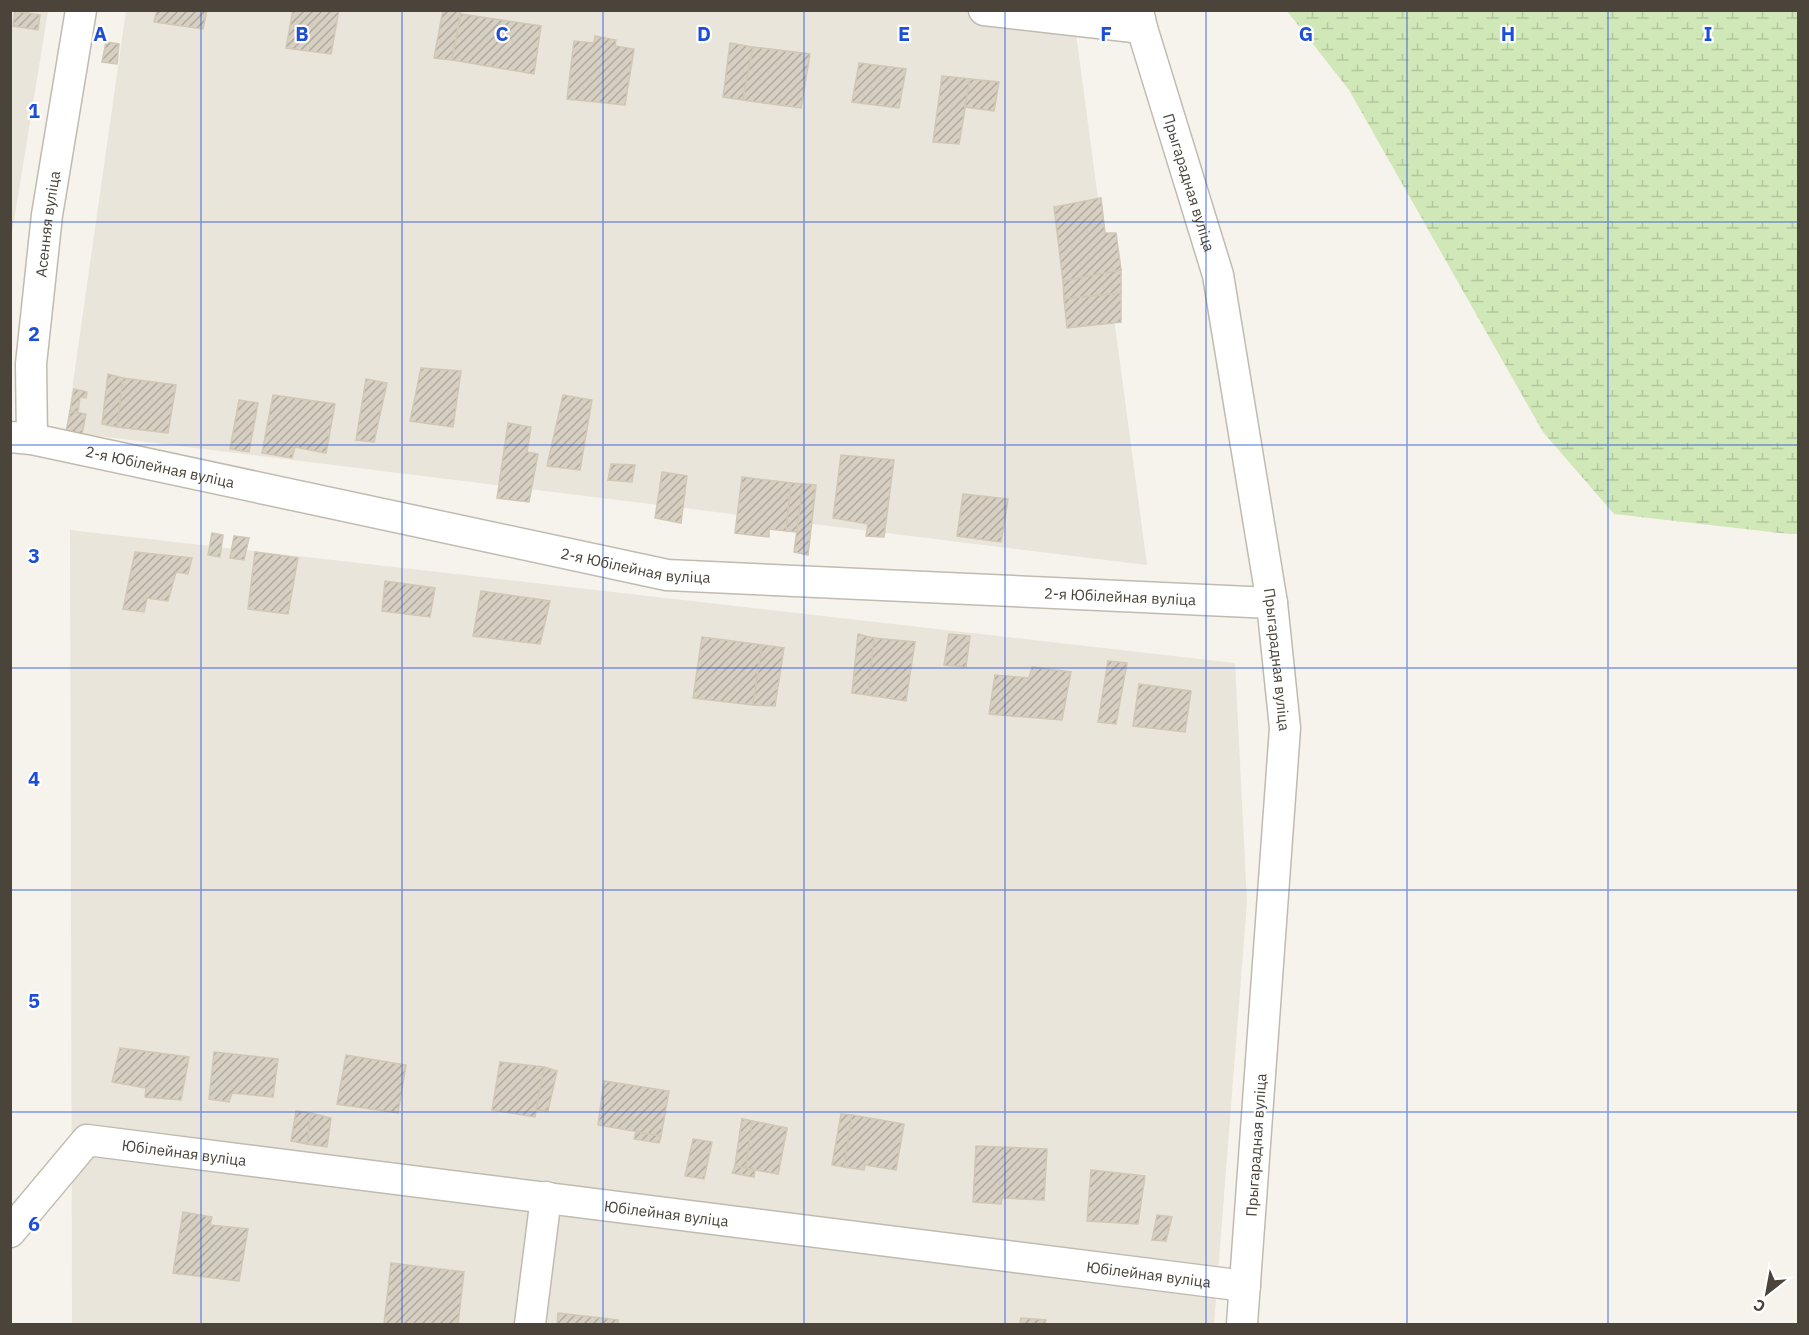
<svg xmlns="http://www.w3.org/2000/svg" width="1809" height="1335" font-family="'IBM Plex Sans',sans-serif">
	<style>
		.residential { fill: #e9e5db }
		.wetland { fill: url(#wetland-marsh) }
		.building { fill: url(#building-hatch); stroke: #d1c7b5; stroke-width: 1.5 }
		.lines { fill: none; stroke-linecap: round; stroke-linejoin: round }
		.minor-casing { stroke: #c1bbaf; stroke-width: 33 }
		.minor { stroke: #fff; stroke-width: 30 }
		.grid { fill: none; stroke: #1d4ed8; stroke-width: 1.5; stroke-opacity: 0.55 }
		.labels { text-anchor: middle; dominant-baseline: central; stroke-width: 4.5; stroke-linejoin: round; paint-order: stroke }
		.street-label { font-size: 15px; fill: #4a443a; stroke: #fff }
		.grid-label { font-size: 20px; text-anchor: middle; font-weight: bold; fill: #1d4ed8; stroke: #fff; stroke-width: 4.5; stroke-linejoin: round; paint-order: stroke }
	</style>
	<defs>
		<pattern id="wetland-marsh" width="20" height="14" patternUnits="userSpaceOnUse" patternTransform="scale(1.5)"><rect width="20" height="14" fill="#d0e7b8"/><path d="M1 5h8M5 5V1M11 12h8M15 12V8" fill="none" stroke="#b4c79f"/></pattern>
		<pattern id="building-hatch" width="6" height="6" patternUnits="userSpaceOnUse" patternTransform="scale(1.5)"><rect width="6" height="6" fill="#d7cfc2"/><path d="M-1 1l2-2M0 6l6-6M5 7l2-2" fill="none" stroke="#b0aa9f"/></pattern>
	</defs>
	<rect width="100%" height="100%" fill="#f5f3ec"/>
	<!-- residential -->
	<g class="residential">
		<path d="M11,11H48L11,239Z"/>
		<path d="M126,11H1073L1147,565L66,432Z"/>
		<path d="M70,530L1235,663L1247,902L1214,1324H72Z"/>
	</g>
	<!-- wetland -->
	<path class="wetland" d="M1287,11H1798V534H1789L1614,514L1543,432L1349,90Z"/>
	<!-- building -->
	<g class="building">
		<path d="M157,10H207L203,29L154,22Z"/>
		<path d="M293,10H339L331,54L286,48Z"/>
		<path d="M443,10H461L452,60L434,58Z"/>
		<path d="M15,11L40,15L38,30L13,26Z"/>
		<path d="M461,14L541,26L534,74L452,60Z"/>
		<path d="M595,36L616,40L615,46L634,49L625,105L567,99L574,41L594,43Z"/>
		<path d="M106,42L119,44L117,64L102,62Z"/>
		<path d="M730,43L753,47L743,100L723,97Z"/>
		<path d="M753,47L810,54L801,108L743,100Z"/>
		<path d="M859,63L906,69L899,108L852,102Z"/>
		<path d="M942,76L970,79L959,144L933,142Z"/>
		<path d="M970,79L999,82L994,111L965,107Z"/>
		<path d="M1101,198L1105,233H1116L1121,270L1063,281L1054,207Z"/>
		<path d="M1121,270V293L1064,299L1063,281Z"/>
		<path d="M1121,293V322L1067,328L1064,299Z"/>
		<path d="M421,368L461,371L453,427L410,421Z"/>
		<path d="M108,374L123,378L117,427L102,424Z"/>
		<path d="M123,378L176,385L168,433L117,427Z"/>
		<path d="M366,379L387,383L374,442L356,440Z"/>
		<path d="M74,389L87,392L86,398L80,397L78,412L70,411Z"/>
		<path d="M273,395L335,404L326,453L295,447L292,458L262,453Z"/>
		<path d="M563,395L592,400L580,470L547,466Z"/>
		<path d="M239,400L258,403L249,452L230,449Z"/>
		<path d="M70,411L86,414L82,434L66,432Z"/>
		<path d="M508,423L531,427L527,452L538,454L529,502L497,498Z"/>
		<path d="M841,455L894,460L884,537L866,536L868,524L833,518Z"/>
		<path d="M611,464L635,465L632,482L608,480Z"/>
		<path d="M662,472L687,476L681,523L655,518Z"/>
		<path d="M742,477L791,483L786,531L769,529V537L735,533Z"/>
		<path d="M791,483L803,484L797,532L786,531Z"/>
		<path d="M803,484L816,485L808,555L794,552Z"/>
		<path d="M963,494L1008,499L1001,542L957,536Z"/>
		<path d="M212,533L223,535L220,557L208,555Z"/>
		<path d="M234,536L249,538L244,560L230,558Z"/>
		<path d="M135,552L192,558L188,574L176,572L168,601L147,598L144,612L123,609Z"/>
		<path d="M255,552L298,558L288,614L248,609Z"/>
		<path d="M385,581L435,588L430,617L382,611Z"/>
		<path d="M481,591L550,601L540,644L473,636Z"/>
		<path d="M858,634L874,638L868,695L852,693Z"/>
		<path d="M949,634L970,636L966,667L944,665Z"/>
		<path d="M702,637L762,645L753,705L693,698Z"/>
		<path d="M874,638L915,642L906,701L868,695Z"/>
		<path d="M762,645L784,648L775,706L753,705Z"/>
		<path d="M1108,661L1127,663L1116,724L1098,722Z"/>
		<path d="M1032,667L1071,672L1062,720L989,714L995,675L1029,678Z"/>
		<path d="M1139,684L1191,691L1185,732L1133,726Z"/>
		<path d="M120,1048L189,1057L181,1100L145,1097L146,1088L112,1082Z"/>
		<path d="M214,1052L278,1059L273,1097L232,1093L229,1102L209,1099Z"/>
		<path d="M346,1055L406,1065L398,1113L337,1104Z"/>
		<path d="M500,1062L544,1067L535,1117L492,1110Z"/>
		<path d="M544,1067L557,1071L548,1111L536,1110Z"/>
		<path d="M604,1081L669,1091L661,1136L598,1125Z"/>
		<path d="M296,1111L311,1113L307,1144L291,1141Z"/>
		<path d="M311,1113L331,1118L327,1147L307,1144Z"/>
		<path d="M841,1114L852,1115L844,1167L832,1165Z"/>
		<path d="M852,1115L904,1124L896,1170L865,1165L864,1170L844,1167Z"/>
		<path d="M742,1119L787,1128L778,1174L735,1166Z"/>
		<path d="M742,1119L752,1121L746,1168L735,1166Z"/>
		<path d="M752,1121L787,1128L778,1174L746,1168Z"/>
		<path d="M636,1132L661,1136L659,1143L634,1139Z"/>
		<path d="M693,1139L712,1142L704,1179L685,1176Z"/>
		<path d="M976,1146L1047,1149L1044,1200L1002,1198L1001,1204L973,1202Z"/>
		<path d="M735,1166L755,1170L754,1177L732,1173Z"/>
		<path d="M1091,1170L1145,1176L1138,1224L1087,1221Z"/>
		<path d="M183,1212L212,1217L210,1225L248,1229L239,1281L173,1273Z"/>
		<path d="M1157,1215L1172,1217L1166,1241L1152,1240Z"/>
		<path d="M391,1263L464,1272L458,1324H384Z"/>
		<path d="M558,1313L618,1320V1324H557Z"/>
		<path d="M1021,1318L1046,1320L1045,1324H1020Z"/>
	</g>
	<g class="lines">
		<defs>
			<g id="minor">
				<path d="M984,10L1142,28"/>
				<path id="s1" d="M1138,10L1142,28L1218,275L1272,603L1285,728L1242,1324"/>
				<path id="s2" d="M10,437L32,439L667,575L1272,603"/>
				<path id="s3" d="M32,439L31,364L47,215L81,10"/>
				<path id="s4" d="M10,1232L87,1140L1245,1286"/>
				<path d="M530,1324L546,1197"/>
			</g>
		</defs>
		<!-- minor casing -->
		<use href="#minor" class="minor-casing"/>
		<!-- minor -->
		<use href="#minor" class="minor"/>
	</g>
	<!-- grid -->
	<path class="grid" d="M201,10V1324M402,10V1324M603,10V1324M804,10V1324M1005,10V1324M1206,10V1324M1407,10V1324M1608,10V1324M10,222H1798M10,445H1798M10,668H1798M10,890H1798M10,1112H1798"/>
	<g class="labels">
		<!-- street labels -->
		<g class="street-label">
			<text stroke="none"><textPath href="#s1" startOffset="180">Прыгарадная вуліца</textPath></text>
			<text stroke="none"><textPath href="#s3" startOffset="216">Асенняя вуліца</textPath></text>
			<text stroke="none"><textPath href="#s2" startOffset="153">2-я Юбілейная вуліца</textPath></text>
			<text stroke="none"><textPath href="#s2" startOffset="639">2-я Юбілейная вуліца</textPath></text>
			<text stroke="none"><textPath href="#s2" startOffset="1125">2-я Юбілейная вуліца</textPath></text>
			<text stroke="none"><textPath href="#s1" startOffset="666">Прыгарадная вуліца</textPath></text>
			<text transform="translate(1256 1145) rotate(-86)">Прыгарадная вуліца</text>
			<text stroke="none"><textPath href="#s4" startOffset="218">Юбілейная вуліца</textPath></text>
			<text stroke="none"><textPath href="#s4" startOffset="704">Юбілейная вуліца</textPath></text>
			<text stroke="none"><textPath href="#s4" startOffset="1190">Юбілейная вуліца</textPath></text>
		</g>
	</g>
	<g class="grid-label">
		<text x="100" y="41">A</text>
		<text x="302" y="41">B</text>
		<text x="502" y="41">C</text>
		<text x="704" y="41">D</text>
		<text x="904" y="41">E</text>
		<text x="1106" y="41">F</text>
		<text x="1306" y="41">G</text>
		<text x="1508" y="41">H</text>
		<text x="1708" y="41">I</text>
		<text x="34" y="118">1</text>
		<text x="34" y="341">2</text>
		<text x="34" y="563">3</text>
		<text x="34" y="786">4</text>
		<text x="34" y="1008">5</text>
		<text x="34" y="1231">6</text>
	</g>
	<!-- border -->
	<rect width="1809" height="1335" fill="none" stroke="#4a443a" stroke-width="24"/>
	<!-- north arrow -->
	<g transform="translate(1767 1293) rotate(211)" stroke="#ffffff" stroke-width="4.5" paint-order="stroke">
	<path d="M0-4.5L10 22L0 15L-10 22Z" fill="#4a443a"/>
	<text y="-9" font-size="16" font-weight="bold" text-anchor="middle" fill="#4a443a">С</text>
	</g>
</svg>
